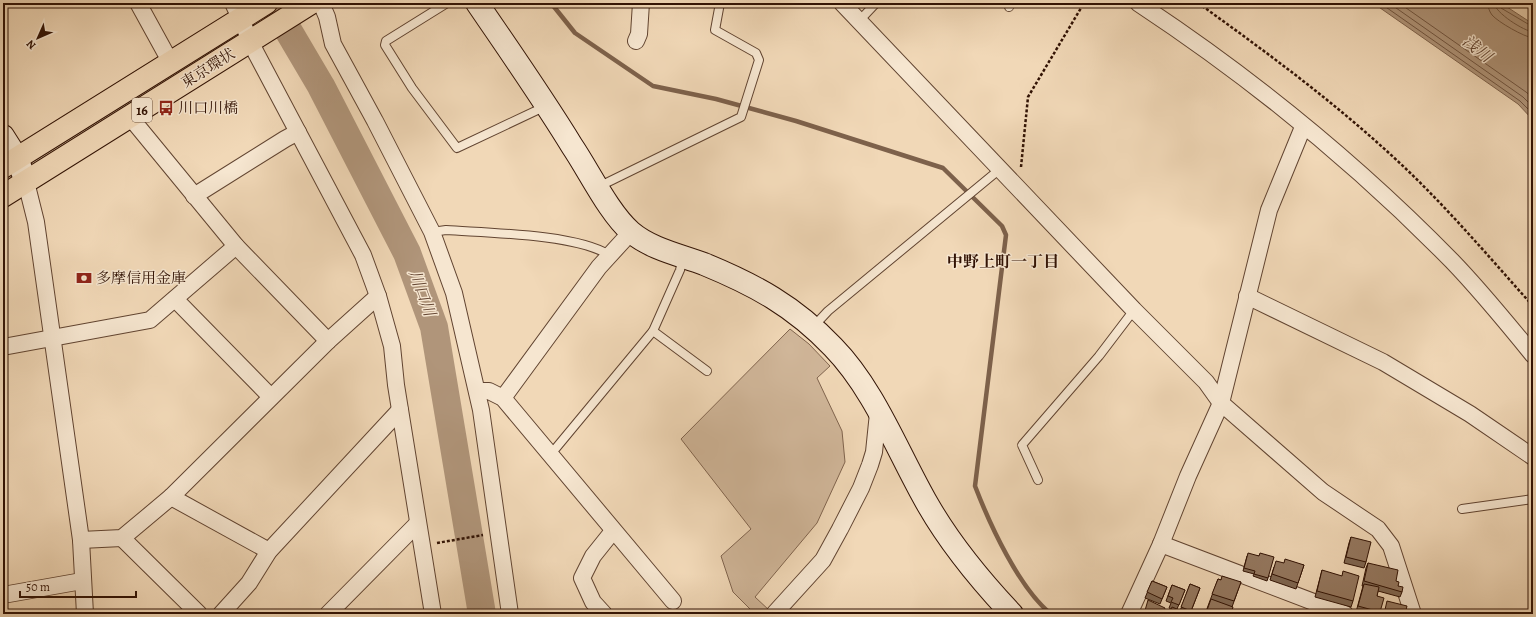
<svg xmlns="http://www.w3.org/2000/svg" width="1536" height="617" font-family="Alegreya,'Noto Serif JP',serif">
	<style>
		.green { fill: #d0b699; stroke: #80644e }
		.water { fill: #b0957a; stroke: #7d614b }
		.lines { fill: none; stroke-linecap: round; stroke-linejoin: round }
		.shore { stroke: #70543f; stroke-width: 1 }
		.stream { stroke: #7d614b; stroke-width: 4.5 }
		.river { stroke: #b0957a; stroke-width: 28 }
		.lane-casing { stroke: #614431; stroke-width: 10 }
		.street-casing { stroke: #614431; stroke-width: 18 }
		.secondary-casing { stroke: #311204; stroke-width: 24 }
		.highway-casing { stroke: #311204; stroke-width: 24 }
		.path { stroke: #311204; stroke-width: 2.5; stroke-dasharray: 3 2; stroke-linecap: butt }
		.lane { stroke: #f6e6d0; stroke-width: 8 }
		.street { stroke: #f6e6d0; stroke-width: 16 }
		.secondary { stroke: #f6e6d0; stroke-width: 22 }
		.highway { stroke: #f1d8b7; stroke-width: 22 }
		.wall { fill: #806853; stroke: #311204 }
		.building { fill: #957961; stroke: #311204 }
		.labels { text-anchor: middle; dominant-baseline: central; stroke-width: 3; stroke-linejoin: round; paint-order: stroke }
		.shield { fill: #f6e6d0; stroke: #6c5241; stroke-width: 1 }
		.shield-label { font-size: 14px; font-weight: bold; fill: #311204 }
		.street-label { font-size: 15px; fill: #311204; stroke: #f6e6d0 }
		.poi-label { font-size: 15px; fill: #311204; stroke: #f6e6d0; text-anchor: start }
		.water-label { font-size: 16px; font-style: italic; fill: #644633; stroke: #f6e6d0 }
		.neighbourhood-label { font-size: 16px; font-weight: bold; fill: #311204; stroke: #f6e6d0 }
	</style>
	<rect width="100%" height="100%" fill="#f1d8b7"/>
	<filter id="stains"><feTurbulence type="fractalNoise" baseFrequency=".005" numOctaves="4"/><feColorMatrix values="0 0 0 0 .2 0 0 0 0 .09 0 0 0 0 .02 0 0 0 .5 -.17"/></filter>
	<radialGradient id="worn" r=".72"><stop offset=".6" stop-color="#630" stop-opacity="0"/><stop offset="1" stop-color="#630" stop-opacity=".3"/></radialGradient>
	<!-- green -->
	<path class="green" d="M790,329L809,344L830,366L817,378L842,431L845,462L817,523L755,597L770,611L768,614H755L733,592L721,556L751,529L681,439Z"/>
	<!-- water -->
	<path class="water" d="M1373,3H1501L1533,24V120L1518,104Z"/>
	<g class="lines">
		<!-- shore -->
		<g class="shore">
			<path d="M1380,3L1520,101L1533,114"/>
			<path d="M1389,3L1523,97L1533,107"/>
			<path d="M1399,3L1526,92L1533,98"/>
			<path d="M1488,3C1488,7 1489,11 1492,15C1498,22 1524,37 1533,38"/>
			<path d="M1494,3C1495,13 1524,31 1533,32"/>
			<path d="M1499,3L1501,8L1533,27"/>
		</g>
		<!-- stream -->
		<path class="stream" d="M551,3L575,33L653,86L716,99L796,121L943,168L1002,226L1006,235L975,486C990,525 1019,588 1051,614"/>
		<!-- river -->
		<path class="river" d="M272,3L321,86L407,253L434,327L482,614"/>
		<defs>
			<g id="lane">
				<path d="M447,3L386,41L385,45L412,88L457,148L546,106"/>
				<path d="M1008,3L1009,7"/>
				<path d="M859,21L876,3"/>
				<path d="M598,187L741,117L759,60L756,53L715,30L720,3"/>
				<path d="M432,232L446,230C487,233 576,234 609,255"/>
				<path d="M813,327L828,311L1000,169"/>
				<path d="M653,331L707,371"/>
				<path d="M549,455L556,448L653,331L680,270L683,258"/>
				<path d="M1038,480L1022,445L1099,356L1134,310"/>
				<path d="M1462,509L1533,499"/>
			</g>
			<g id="street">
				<path d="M138,3L171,63"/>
				<path d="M233,3L256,53L363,255L378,296L392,346L396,385L433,614"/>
				<path d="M321,3L327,17L333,44L375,121L432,232L454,293L481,410L510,614"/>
				<path d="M842,3L1134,310L1206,382L1221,403L1323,492L1378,529L1391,546L1413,614"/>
				<path d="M1138,3C1250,77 1358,165 1452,261C1481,291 1507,323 1533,355"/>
				<path d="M636,41L639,34L641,3"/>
				<path d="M130,117L236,246L328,341L378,296"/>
				<path d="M26,182L36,222L81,540L85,614"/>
				<path d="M194,196L285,139L298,132"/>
				<path d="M1247,296L1383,362L1470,414L1533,457"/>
				<path d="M175,299L271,397"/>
				<path d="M3,347L150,320L236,246"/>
				<path d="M477,391H489L503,398L673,601"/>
				<path d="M503,398L599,267L631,232"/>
				<path d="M171,497L269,551"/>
				<path d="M122,538L199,614"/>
				<path d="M81,540L122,538L171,497L328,341"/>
				<path d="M1161,544L1345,614"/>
				<path d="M3,595L82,581"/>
				<path d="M221,614L249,583L269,551L400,410"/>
				<path d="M328,614L418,523"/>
				<path d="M604,614L593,602L582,578L593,556L613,531"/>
				<path d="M774,614L823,560L840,529L861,488L870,465L874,452L878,413"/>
				<path d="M1129,614L1161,544L1188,476L1221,403L1269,210L1303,127"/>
			</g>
			<g id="secondary">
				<path d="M477,3C509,50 542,97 572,146C589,171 609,213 631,232C651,249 680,255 704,264C755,285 794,306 833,347C875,390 898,453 928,505C951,545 980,580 1012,614"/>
				<path d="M3,136L17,158L26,182"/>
			</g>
			<g id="highway">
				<path d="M3,167L266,3"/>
				<path d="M3,196L311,3"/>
			</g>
		</defs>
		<!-- lane casing -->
		<use href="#lane" class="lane-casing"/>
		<!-- street casing -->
		<use href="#street" class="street-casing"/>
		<!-- secondary casing -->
		<use href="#secondary" class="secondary-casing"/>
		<!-- highway casing -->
		<use href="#highway" class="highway-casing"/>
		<!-- path -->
		<g class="path">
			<path d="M1198,3C1265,51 1330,99 1390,154C1442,201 1487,255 1533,306"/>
			<path d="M1021,167L1028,97L1084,3"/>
			<path d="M437,543L483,535"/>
		</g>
		<!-- lane -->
		<use href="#lane" class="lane"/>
		<!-- street -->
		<use href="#street" class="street"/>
		<!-- secondary -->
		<use href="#secondary" class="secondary"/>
		<!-- highway -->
		<use href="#highway" class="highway"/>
	</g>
	<!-- wall -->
	<g class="wall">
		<path d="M1351,537L1366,562L1364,568L1344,563L1349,543Z"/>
		<path d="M1247,556H1259L1268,578L1267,581L1253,576L1254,574L1243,571Z"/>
		<path d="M1368,563L1396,581L1398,586L1402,592L1400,597L1378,591L1377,596L1380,612V614H1366L1356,612L1363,586H1362L1366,568Z"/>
		<path d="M1304,565L1296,589L1270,580L1274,567Z"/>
		<path d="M1322,570L1353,601L1351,607L1315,597Z"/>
		<path d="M1218,579L1221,580L1241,582L1232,607L1231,614H1205Z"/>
		<path d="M1152,581L1167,587L1160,604L1145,598Z"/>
		<path d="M1190,584L1200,588L1190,614H1169L1171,609L1169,608L1171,603L1166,601L1172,585L1185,590L1177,609L1180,611Z"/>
	</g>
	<!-- building -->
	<g class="building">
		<path d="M1351,537L1371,542L1366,562L1346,557Z"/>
		<path d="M1248,553L1259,556L1260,553L1274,557L1268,578L1254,574L1255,571L1244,568Z"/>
		<path d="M1285,559L1304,565L1298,583L1272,574L1276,561L1284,563Z"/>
		<path d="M1368,563L1398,570L1396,581L1399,582L1398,586L1403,587L1402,592L1364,581Z"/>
		<path d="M1322,570L1342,576L1343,571L1359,576L1353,601L1317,591Z"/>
		<path d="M1222,576L1241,582L1234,601L1212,594L1218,579L1221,580Z"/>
		<path d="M1152,581L1167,587L1162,599L1147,592Z"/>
		<path d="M1190,584L1200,588L1191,611L1181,607Z"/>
		<path d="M1364,584L1379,587L1377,596L1384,598L1380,612L1358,606Z"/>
		<path d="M1172,585L1185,590L1179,605L1171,602L1173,598L1168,596Z"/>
		<path d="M1211,599L1233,607L1231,614H1209L1206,613Z"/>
		<path d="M1148,600L1165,608L1164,611L1169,613L1168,614H1144Z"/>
		<path d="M1387,601L1407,606L1405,614H1384Z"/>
		<path d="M1172,607L1189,614H1169Z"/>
	</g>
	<!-- icons -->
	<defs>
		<symbol id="bus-bare" viewBox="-9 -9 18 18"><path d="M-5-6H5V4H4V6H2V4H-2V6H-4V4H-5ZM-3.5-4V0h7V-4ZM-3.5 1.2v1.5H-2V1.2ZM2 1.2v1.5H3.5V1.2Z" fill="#8f2418" stroke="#f6e6d0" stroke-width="2.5" paint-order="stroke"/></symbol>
		<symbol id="bank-bare" viewBox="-9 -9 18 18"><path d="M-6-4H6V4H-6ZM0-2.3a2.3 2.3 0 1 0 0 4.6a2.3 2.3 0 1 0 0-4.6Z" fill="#8f2418" stroke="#f6e6d0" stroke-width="2.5" paint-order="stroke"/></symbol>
	</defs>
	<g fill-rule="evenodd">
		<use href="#bus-bare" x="155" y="97" width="22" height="22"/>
		<use href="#bank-bare" x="73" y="267" width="22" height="22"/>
	</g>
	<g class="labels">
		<!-- shield labels -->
		<rect class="shield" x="132" y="98" width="20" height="24" rx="3"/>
		<g class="shield-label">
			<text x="142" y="110">16</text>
		</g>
		<!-- street labels -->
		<g class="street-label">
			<text transform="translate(208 68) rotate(-32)">東京環状</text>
		</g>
		<!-- poi labels -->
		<g class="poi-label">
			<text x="178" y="108">川口川橋</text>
			<text x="96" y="278">多摩信用金庫</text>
		</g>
		<!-- water labels -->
		<g class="water-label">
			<text transform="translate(1477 49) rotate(38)">浅川</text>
			<text transform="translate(422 293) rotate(70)">川口川</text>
		</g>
		<!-- neighbourhood labels -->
		<g class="neighbourhood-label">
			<text x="1003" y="262">中野上町一丁目</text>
		</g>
	</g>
	<!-- margin -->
	<rect width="1536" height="617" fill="none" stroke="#f1d8b7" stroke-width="16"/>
	<rect x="4" y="4" width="1528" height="609" fill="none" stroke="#311204" stroke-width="2"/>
	<rect x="8" y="8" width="1520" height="601" fill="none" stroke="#311204"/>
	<!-- north arrow -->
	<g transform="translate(38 38) rotate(225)" stroke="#f6e6d0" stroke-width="3" paint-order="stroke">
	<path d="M0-3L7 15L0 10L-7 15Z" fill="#311204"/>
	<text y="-6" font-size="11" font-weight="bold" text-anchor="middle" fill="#311204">N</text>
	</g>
	<!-- scale -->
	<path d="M20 591v6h116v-6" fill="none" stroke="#311204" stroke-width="2"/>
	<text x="26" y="591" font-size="12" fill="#311204" stroke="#f6e6d0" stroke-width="3" paint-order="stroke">50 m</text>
	<rect width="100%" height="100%" filter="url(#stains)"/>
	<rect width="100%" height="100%" fill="url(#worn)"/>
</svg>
